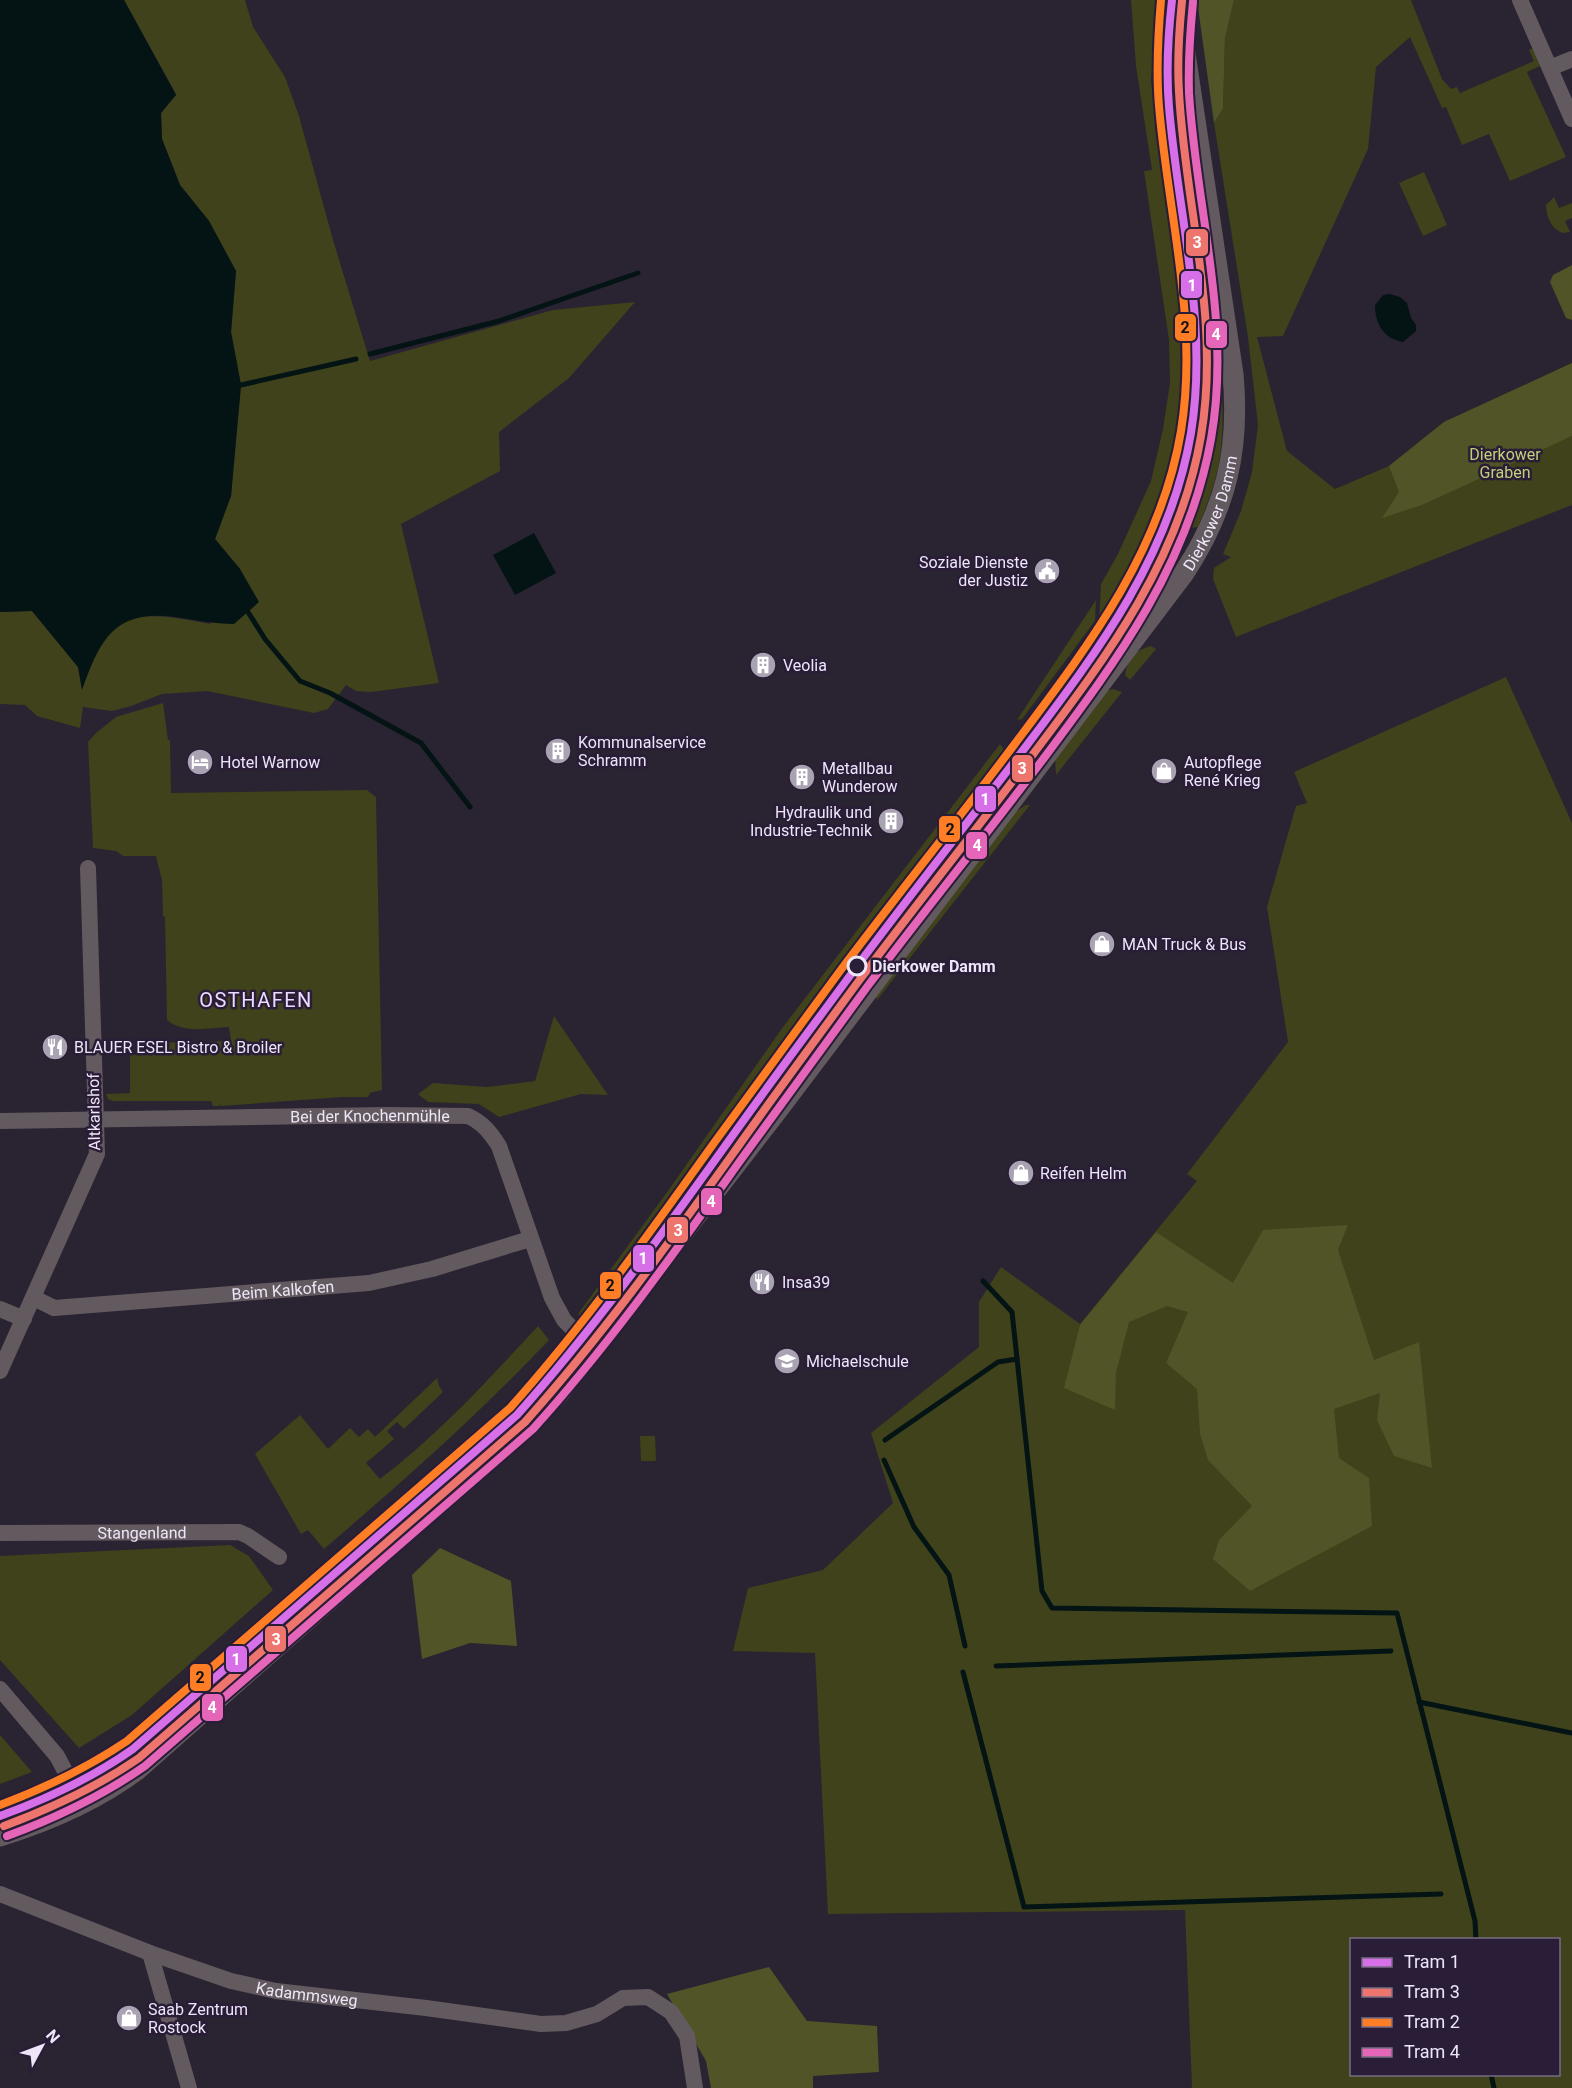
<svg xmlns="http://www.w3.org/2000/svg" width="1572" height="2088" font-family="Roboto,sans-serif">
	<style>
		.green { fill: #3f421a; fill-rule: evenodd }
		.forest { fill: #505426 }
		.water { fill: #041415 }
		.lines { fill: none; stroke-linecap: round; stroke-linejoin: round }
		.stream { stroke: #041415; stroke-width: 5 }
		.minor { stroke: #635a60; stroke-width: 16 }
		.tertiary { stroke: #635a60; stroke-width: 21 }
		.tram-1-casing { stroke: #291d37; stroke-width: 12 }
		.tram-2-casing { stroke: #291d37; stroke-width: 12 }
		.tram-3-casing { stroke: #291d37; stroke-width: 12 }
		.tram-4-casing { stroke: #291d37; stroke-width: 12 }
		.tram-1 { stroke: #d76fe9; stroke-width: 8 }
		.tram-2 { stroke: #ee746e; stroke-width: 8 }
		.tram-3 { stroke: #ff7d24; stroke-width: 8 }
		.tram-4 { stroke: #e566b9; stroke-width: 8 }
		.stop-dot { fill: #291d37; stroke: #eee6f8; stroke-width: 3 }
		.labels { text-anchor: middle; dominant-baseline: central; stroke-width: 5; stroke-linejoin: round; paint-order: stroke }
		.park-label { font-size: 16px; fill: #c4ce7a; stroke: #291d37 }
		.street-label { font-size: 16px; fill: #eee6f8; stroke: #291d37 }
		.poi-label { font-size: 16px; fill: #eee6f8; stroke: #291d37; text-anchor: start }
		.stop-label { font-size: 16px; font-weight: bold; fill: #eee6f8; stroke: #291d37; text-anchor: start }
		.quarter-label { font-size: 20px; letter-spacing: 1.5px; fill: #ebdcff; stroke: #291d37 }
		.line-badge { stroke: #291d37; stroke-width: 2 }
		.badge-label { font-size: 16px; text-anchor: middle; font-weight: bold; fill: #fff }
		.pale-badge-label { font-size: 16px; text-anchor: middle; font-weight: bold; fill: #111 }
	</style>
	<rect width="100%" height="100%" fill="#2a2331"/>
	<!-- green -->
	<g class="green">
		<path d="M124,0H245L253,27L285,77L299,116L333,240L370,361L553,310L635,302L569,378L499,432L500,471L401,524L439,683L371,692L356,691L346,685L328,709L314,713L207,691L162,694L131,706L112,711L83,707L80,728L37,716L25,705L0,704V612L32,611L78,667L82,688C89,671 100,639 115,627C139,608 182,619 210,624L240,569L215,539L231,496L241,385L231,332L236,271L209,221L180,185L162,139L161,113L176,94Z"/>
		<path d="M1131,0H1158L1151,80L1161,169H1167C1176,233 1188,296 1188,360C1189,419 1175,480 1152,534C1139,566 1119,597 1102,627L1099,624L1101,584L1118,554L1151,481L1163,429L1170,383L1169,340L1144,171L1152,170L1136,66Z"/>
		<path d="M1234,0H1411L1442,79L1451,89L1457,87L1460,93L1534,61L1529,50L1533,48L1540,66L1527,72L1566,157L1510,181L1489,134L1462,145L1446,107L1442,108L1410,37L1376,67L1368,149L1283,336L1257,337L1287,451L1335,489L1389,466L1444,422L1572,363V505L1236,637L1213,579L1214,568L1231,557L1223,554L1241,511L1252,472L1258,425L1248,337L1214,123L1223,109L1225,39Z"/>
		<path d="M1173,63L1219,353C1222,387 1225,422 1220,456C1217,480 1207,505 1198,527L1170,531C1181,495 1194,458 1199,421C1204,381 1204,338 1201,298C1194,219 1175,142 1173,63Z"/>
		<path d="M1424,172L1447,225L1423,236L1399,183Z"/>
		<path d="M1554,197L1559,208L1572,203V218L1565,221L1570,232L1563,233C1552,230 1546,217 1546,205Z"/>
		<path d="M1157,558L1159,559L1164,583L1059,725L1045,730C1086,675 1130,621 1157,558Z"/>
		<path d="M1096,600L1095,621L1022,719L1017,720Z"/>
		<path d="M1151,646L1156,649L1130,680L1125,675C1127,660 1136,649 1151,646Z"/>
		<path d="M1506,677L1572,823V2088H1192L1185,1910L828,1914L815,1653L733,1651L748,1588L823,1570L893,1503L871,1433L979,1347V1302L1001,1267L1080,1324L1197,1181L1187,1174L1288,1042L1267,907L1296,806L1307,803L1294,772ZM1352,1940H1558V2074H1352Z"/>
		<path d="M1113,689L1122,692L1056,775L1055,759L1106,691Z"/>
		<path d="M163,703L168,740H170L171,793L367,790L376,797L382,1090L370,1093L368,1097H343L221,1106L219,1102L220,1106H213L211,1101H113L108,1099L106,1094L130,1093V1055L147,1054L148,1043L231,1041L229,1027C210,1028 183,1034 167,1020L165,917L163,916L162,880L156,856H123L116,851L93,848L88,742L96,733L116,717Z"/>
		<path d="M1000,744L1004,750L897,888L765,1064L581,1317L578,1314L668,1191L783,1027Z"/>
		<path d="M1026,805H1030L877,1000L875,993L1013,813Z"/>
		<path d="M554,1016L608,1095L581,1094L499,1117L479,1104L428,1102L418,1094L433,1083L487,1087L535,1081Z"/>
		<path d="M781,1080L786,1084L690,1204Z"/>
		<path d="M538,1326L549,1340C478,1415 402,1482 324,1549L308,1530L301,1534L255,1454L300,1415L328,1449L350,1428L359,1437L368,1429L375,1437L437,1378L439,1386L443,1392L404,1429L397,1422L387,1431L394,1439L366,1463L380,1479C439,1434 488,1380 538,1326Z"/>
		<path d="M640,1436H655L656,1461H641Z"/>
		<path d="M230,1545L249,1556L273,1590L132,1715L79,1748L0,1660V1556Z"/>
		<path d="M0,1735L32,1772L0,1784Z"/>
	</g>
	<!-- forest -->
	<g class="forest">
		<path d="M1197,0H1234L1225,39L1223,109L1214,123Z"/>
		<path d="M1572,265V320L1566,318L1550,282L1553,275Z"/>
		<path d="M1572,363V436L1422,505L1382,518L1399,492L1389,466L1444,422Z"/>
		<path d="M1348,1225L1338,1250L1374,1360L1419,1342L1432,1468L1394,1456L1377,1420L1380,1393L1334,1409L1339,1458L1369,1478L1372,1526L1250,1591L1213,1559L1219,1540L1252,1506L1208,1460L1200,1434L1197,1389L1166,1363L1188,1312L1167,1306L1129,1322L1116,1373L1115,1410L1064,1388L1080,1325L1156,1232L1233,1283L1263,1230Z"/>
		<path d="M440,1548L511,1581L517,1646L470,1643L422,1659L412,1575Z"/>
		<path d="M769,1967L807,2021L877,2026L879,2072L813,2076V2088H711L706,2061L667,1994Z"/>
	</g>
	<!-- water -->
	<g class="water">
		<path d="M0,0H124L176,95L161,113L162,139L180,185L209,221L236,271L231,332L241,385L231,496L215,539L240,569L259,602L234,624C214,624 195,620 175,617C115,609 100,639 82,690L78,667L32,611L0,612Z"/>
		<path d="M1390,294L1400,297L1407,303L1411,318L1416,325V331L1403,342C1384,339 1375,324 1375,305L1383,295Z"/>
		<path d="M534,533L556,573L515,595L493,555Z"/>
	</g>
	<g class="lines">
		<!-- stream -->
		<g class="stream">
			<path d="M370,354L499,321L638,273"/>
			<path d="M241,385L356,359"/>
			<path d="M248,612L265,639L300,681L330,693L421,743L470,807"/>
			<path d="M983,1281L1012,1312L1042,1591L1052,1608L1397,1613L1475,1921L1476,1940"/>
			<path d="M885,1440L998,1362L1017,1359"/>
			<path d="M884,1460L914,1527L949,1575L965,1646"/>
			<path d="M996,1666L1391,1651"/>
			<path d="M963,1672L1024,1907L1441,1894"/>
			<path d="M1419,1702L1572,1733"/>
			<path d="M1491,2074L1494,2088"/>
		</g>
		<!-- minor -->
		<g class="minor">
			<path d="M1520,0L1572,119"/>
			<path d="M1550,68L1572,59"/>
			<path id="s1" d="M0,1121L388,1115L468,1116C483,1123 490,1132 499,1146L552,1298L564,1320L593,1350"/>
			<path id="s2" d="M34,1298L54,1308L369,1283L432,1269L530,1239"/>
			<path d="M0,1309L24,1319"/>
			<path d="M0,1371L97,1154L88,868"/>
			<path id="s3" d="M0,1533L239,1532L248,1536L279,1557"/>
			<path d="M0,1689L57,1756L82,1803"/>
			<path id="s4" d="M0,1894L150,1953L231,1981L276,1991L426,2008L541,2024L566,2023L597,2014L623,1998L648,1997L671,2012L687,2036L695,2088"/>
			<path d="M150,1953L189,2088"/>
		</g>
		<!-- tertiary -->
		<path class="tertiary" id="s5" d="M0,1836C48,1821 97,1800 138,1769L480,1467L520,1432L559,1393L776,1112L1184,573C1226,509 1240,450 1233,374L1177,0"/>
		<defs>
			<path id="tram-1" d="M0,1816C47,1799 92,1778 133,1749L517,1415C592,1331 657,1241 723,1149C764,1091 807,1034 849,977C906,900 966,825 1024,749C1098,651 1170,557 1191,433C1209,323 1178,216 1169,107C1166,71 1168,35 1172,0"/>
			<path id="tram-2" d="M4,1826C52,1808 97,1787 139,1758L525,1422C600,1338 666,1247 732,1155C773,1097 816,1039 858,982C916,905 976,830 1034,753C1108,655 1180,560 1201,436C1221,319 1185,207 1179,92C1177,61 1179,31 1182,1"/>
			<path id="tram-3" d="M0,1805C45,1788 87,1768 127,1741L510,1408C585,1324 649,1234 714,1143C756,1085 798,1028 840,971C897,895 957,821 1014,745C1086,649 1161,553 1181,431C1199,321 1168,215 1159,106C1156,71 1158,35 1161,0"/>
			<path id="tram-4" d="M7,1836C56,1818 102,1796 145,1766L533,1429C609,1345 674,1253 740,1161C782,1103 825,1045 867,987C925,910 986,835 1044,758C1118,659 1189,564 1211,439C1232,322 1196,209 1189,93C1188,63 1190,33 1193,2"/>
		</defs>
		<!-- tram-1 casing -->
		<use href="#tram-1" class="tram-1-casing"/>
		<!-- tram-2 casing -->
		<use href="#tram-2" class="tram-2-casing"/>
		<!-- tram-3 casing -->
		<use href="#tram-3" class="tram-3-casing"/>
		<!-- tram-4 casing -->
		<use href="#tram-4" class="tram-4-casing"/>
		<!-- tram-1 -->
		<use href="#tram-1" class="tram-1"/>
		<!-- tram-2 -->
		<use href="#tram-2" class="tram-2"/>
		<!-- tram-3 -->
		<use href="#tram-3" class="tram-3"/>
		<!-- tram-4 -->
		<use href="#tram-4" class="tram-4"/>
	</g>
	<!-- icons -->
	<defs>
		<symbol id="civic-disc" viewBox="-11 -11 22 22"><circle r="9.5" fill="#a9a2b2" stroke="#291d37"/><path d="M-.6-6.5H3V-4.5H.6V-3L4-1V1h2V6H-6V1h2V-1L-.6-3ZM-1.2 2.5V6h2.4V2.5Z" fill="#fff"/></symbol>
		<symbol id="building-disc" viewBox="-11 -11 22 22"><circle r="9.5" fill="#a9a2b2" stroke="#291d37"/><path d="M-4-6H4V6H1V3H-1V6H-4ZM-2.5-4.3h1.7v1.8h-1.7ZM.8-4.3h1.7v1.8H.8ZM-2.5-1h1.7V.8h-1.7ZM.8-1h1.7V.8H.8Z" fill="#fff"/></symbol>
		<symbol id="hotel-disc" viewBox="-11 -11 22 22"><circle r="9.5" fill="#a9a2b2" stroke="#291d37"/><path d="M-6-4.5h1.5V1H6V5H4.5V3h-9V5H-6ZM-4 0a1.8 1.8 0 1 1 3.6 0ZM.5 0V-2.5h3Q6-2.5 6 0Z" fill="#fff"/></symbol>
		<symbol id="shop-disc" viewBox="-11 -11 22 22"><circle r="9.5" fill="#a9a2b2" stroke="#291d37"/><path d="M-5-2.5h2.3a2.7 3.5 0 0 1 5.4 0H5L5.5 6h-11ZM-1.5-2.5h3a1.5 2.3 0 0 0-3 0Z" fill="#fff"/></symbol>
		<symbol id="restaurant-disc" viewBox="-11 -11 22 22"><circle r="9.5" fill="#a9a2b2" stroke="#291d37"/><path d="M-5-6h1v4h1v-4h1v4h1v-4h1v5L-1.5 .5V6h-2V.5L-5-1ZM5-6V6H3V1.5H1.5Q1.5-4 5-6Z" fill="#fff"/></symbol>
		<symbol id="school-disc" viewBox="-11 -11 22 22"><circle r="9.5" fill="#a9a2b2" stroke="#291d37"/><path d="M0-5L7-2L0 1L-7-2ZM-4 1L0 2.5L4 1V4Q0 6-4 4Z" fill="#fff"/></symbol>
	</defs>
	<g fill-rule="evenodd">
		<use href="#civic-disc" x="1032" y="556" width="30" height="30"/>
		<use href="#building-disc" x="748" y="650" width="30" height="30"/>
		<use href="#building-disc" x="543" y="736" width="30" height="30"/>
		<use href="#hotel-disc" x="185" y="747" width="30" height="30"/>
		<use href="#shop-disc" x="1149" y="756" width="30" height="30"/>
		<use href="#building-disc" x="787" y="762" width="30" height="30"/>
		<use href="#building-disc" x="876" y="806" width="30" height="30"/>
		<use href="#shop-disc" x="1087" y="929" width="30" height="30"/>
		<use href="#restaurant-disc" x="40" y="1032" width="30" height="30"/>
		<use href="#shop-disc" x="1006" y="1158" width="30" height="30"/>
		<use href="#restaurant-disc" x="747" y="1267" width="30" height="30"/>
		<use href="#school-disc" x="772" y="1346" width="30" height="30"/>
		<use href="#shop-disc" x="114" y="2003" width="30" height="30"/>
	</g>
	<!-- markers -->
	<circle class="stop-dot" cx="857" cy="966" r="9"/>
	<g class="labels">
		<!-- park labels -->
		<g class="park-label">
			<text x="1505" y="454">Dierkower<tspan x="1505" dy="18">Graben</tspan></text>
		</g>
		<!-- street labels -->
		<g class="street-label">
			<text stroke="none"><textPath href="#s5" startOffset="1816">Dierkower Damm</textPath></text>
			<text transform="translate(94 1112) rotate(-91)">Altkarlshof</text>
			<text stroke="none"><textPath href="#s1" startOffset="370">Bei der Knochenmühle</textPath></text>
			<text stroke="none"><textPath href="#s2" startOffset="252">Beim Kalkofen</textPath></text>
			<text stroke="none"><textPath href="#s3" startOffset="142">Stangenland</textPath></text>
			<text stroke="none"><textPath href="#s4" startOffset="324">Kadammsweg</textPath></text>
		</g>
		<!-- poi labels -->
		<g class="poi-label">
			<text x="1028" y="562" text-anchor="end">Soziale Dienste<tspan x="1028" dy="18">der Justiz</tspan></text>
			<text x="783" y="665">Veolia</text>
			<text x="578" y="742">Kommunalservice<tspan x="578" dy="18">Schramm</tspan></text>
			<text x="220" y="762">Hotel Warnow</text>
			<text x="1184" y="762">Autopflege<tspan x="1184" dy="18">René Krieg</tspan></text>
			<text x="822" y="768">Metallbau<tspan x="822" dy="18">Wunderow</tspan></text>
			<text x="872" y="812" text-anchor="end">Hydraulik und<tspan x="872" dy="18">Industrie-Technik</tspan></text>
			<text x="1122" y="944">MAN Truck &amp; Bus</text>
			<text x="74" y="1047">BLAUER ESEL Bistro &amp; Broiler</text>
			<text x="1040" y="1173">Reifen Helm</text>
			<text x="782" y="1282">Insa39</text>
			<text x="806" y="1361">Michaelschule</text>
			<text x="148" y="2009">Saab Zentrum<tspan x="148" dy="18">Rostock</tspan></text>
		</g>
		<!-- stop labels -->
		<g class="stop-label">
			<text x="872" y="966">Dierkower Damm</text>
		</g>
		<!-- quarter labels -->
		<g class="quarter-label">
			<text x="256" y="1000">OSTHAFEN</text>
		</g>
	</g>
	<g class="line-badge">
		<rect x="1185" y="228" width="24" height="29" rx="6" fill="#ee746e"/>
		<rect x="1180" y="270" width="23" height="29" rx="6" fill="#d76fe9"/>
		<rect x="1174" y="313" width="23" height="29" rx="6" fill="#ff7d24"/>
		<rect x="1205" y="320" width="23" height="29" rx="6" fill="#e566b9"/>
		<rect x="1011" y="754" width="23" height="29" rx="6" fill="#ee746e"/>
		<rect x="974" y="785" width="23" height="28" rx="6" fill="#d76fe9"/>
		<rect x="938" y="815" width="23" height="28" rx="6" fill="#ff7d24"/>
		<rect x="965" y="831" width="23" height="29" rx="6" fill="#e566b9"/>
		<rect x="700" y="1187" width="23" height="29" rx="6" fill="#e566b9"/>
		<rect x="666" y="1216" width="23" height="28" rx="6" fill="#ee746e"/>
		<rect x="632" y="1244" width="23" height="29" rx="6" fill="#d76fe9"/>
		<rect x="599" y="1271" width="23" height="29" rx="6" fill="#ff7d24"/>
		<rect x="264" y="1625" width="23" height="28" rx="6" fill="#ee746e"/>
		<rect x="225" y="1645" width="23" height="28" rx="6" fill="#d76fe9"/>
		<rect x="189" y="1663" width="23" height="29" rx="6" fill="#ff7d24"/>
		<rect x="201" y="1693" width="23" height="29" rx="6" fill="#e566b9"/>
	</g>
	<g class="badge-label">
		<text x="1197" y="248">3</text>
		<text x="1192" y="291">1</text>
		<text x="1216" y="340">4</text>
		<text x="1022" y="774">3</text>
		<text x="985" y="805">1</text>
		<text x="977" y="851">4</text>
		<text x="711" y="1207">4</text>
		<text x="678" y="1236">3</text>
		<text x="643" y="1264">1</text>
		<text x="276" y="1645">3</text>
		<text x="236" y="1665">1</text>
		<text x="212" y="1713">4</text>
	</g>
	<g class="pale-badge-label">
		<text x="1185" y="333">2</text>
		<text x="950" y="835">2</text>
		<text x="610" y="1291">2</text>
		<text x="200" y="1683">2</text>
	</g>
	<!-- legend -->
	<rect x="1350" y="1938" width="210" height="138" fill="#291d37" stroke="#786d84" stroke-width="1.5"/>
	<rect x="1362" y="1958" width="30" height="9" fill="#d76fe9" stroke="#786d84" stroke-width="1.5"/>
	<text x="1404" y="1968" font-size="18" fill="#eee6f8">Tram 1</text>
	<rect x="1362" y="1988" width="30" height="9" fill="#ee746e" stroke="#786d84" stroke-width="1.5"/>
	<text x="1404" y="1998" font-size="18" fill="#eee6f8">Tram 3</text>
	<rect x="1362" y="2018" width="30" height="9" fill="#ff7d24" stroke="#786d84" stroke-width="1.5"/>
	<text x="1404" y="2028" font-size="18" fill="#eee6f8">Tram 2</text>
	<rect x="1362" y="2048" width="30" height="9" fill="#e566b9" stroke="#786d84" stroke-width="1.5"/>
	<text x="1404" y="2058" font-size="18" fill="#eee6f8">Tram 4</text>
	<!-- north arrow -->
	<g transform="translate(42 2046) rotate(49)" stroke="#291d37" stroke-width="4.5" paint-order="stroke">
	<path d="M0-4.5L10 22L0 15L-10 22Z" fill="#eee6f8"/>
	<text y="-9" font-size="16" font-weight="bold" text-anchor="middle" fill="#eee6f8">N</text>
	</g>
</svg>
